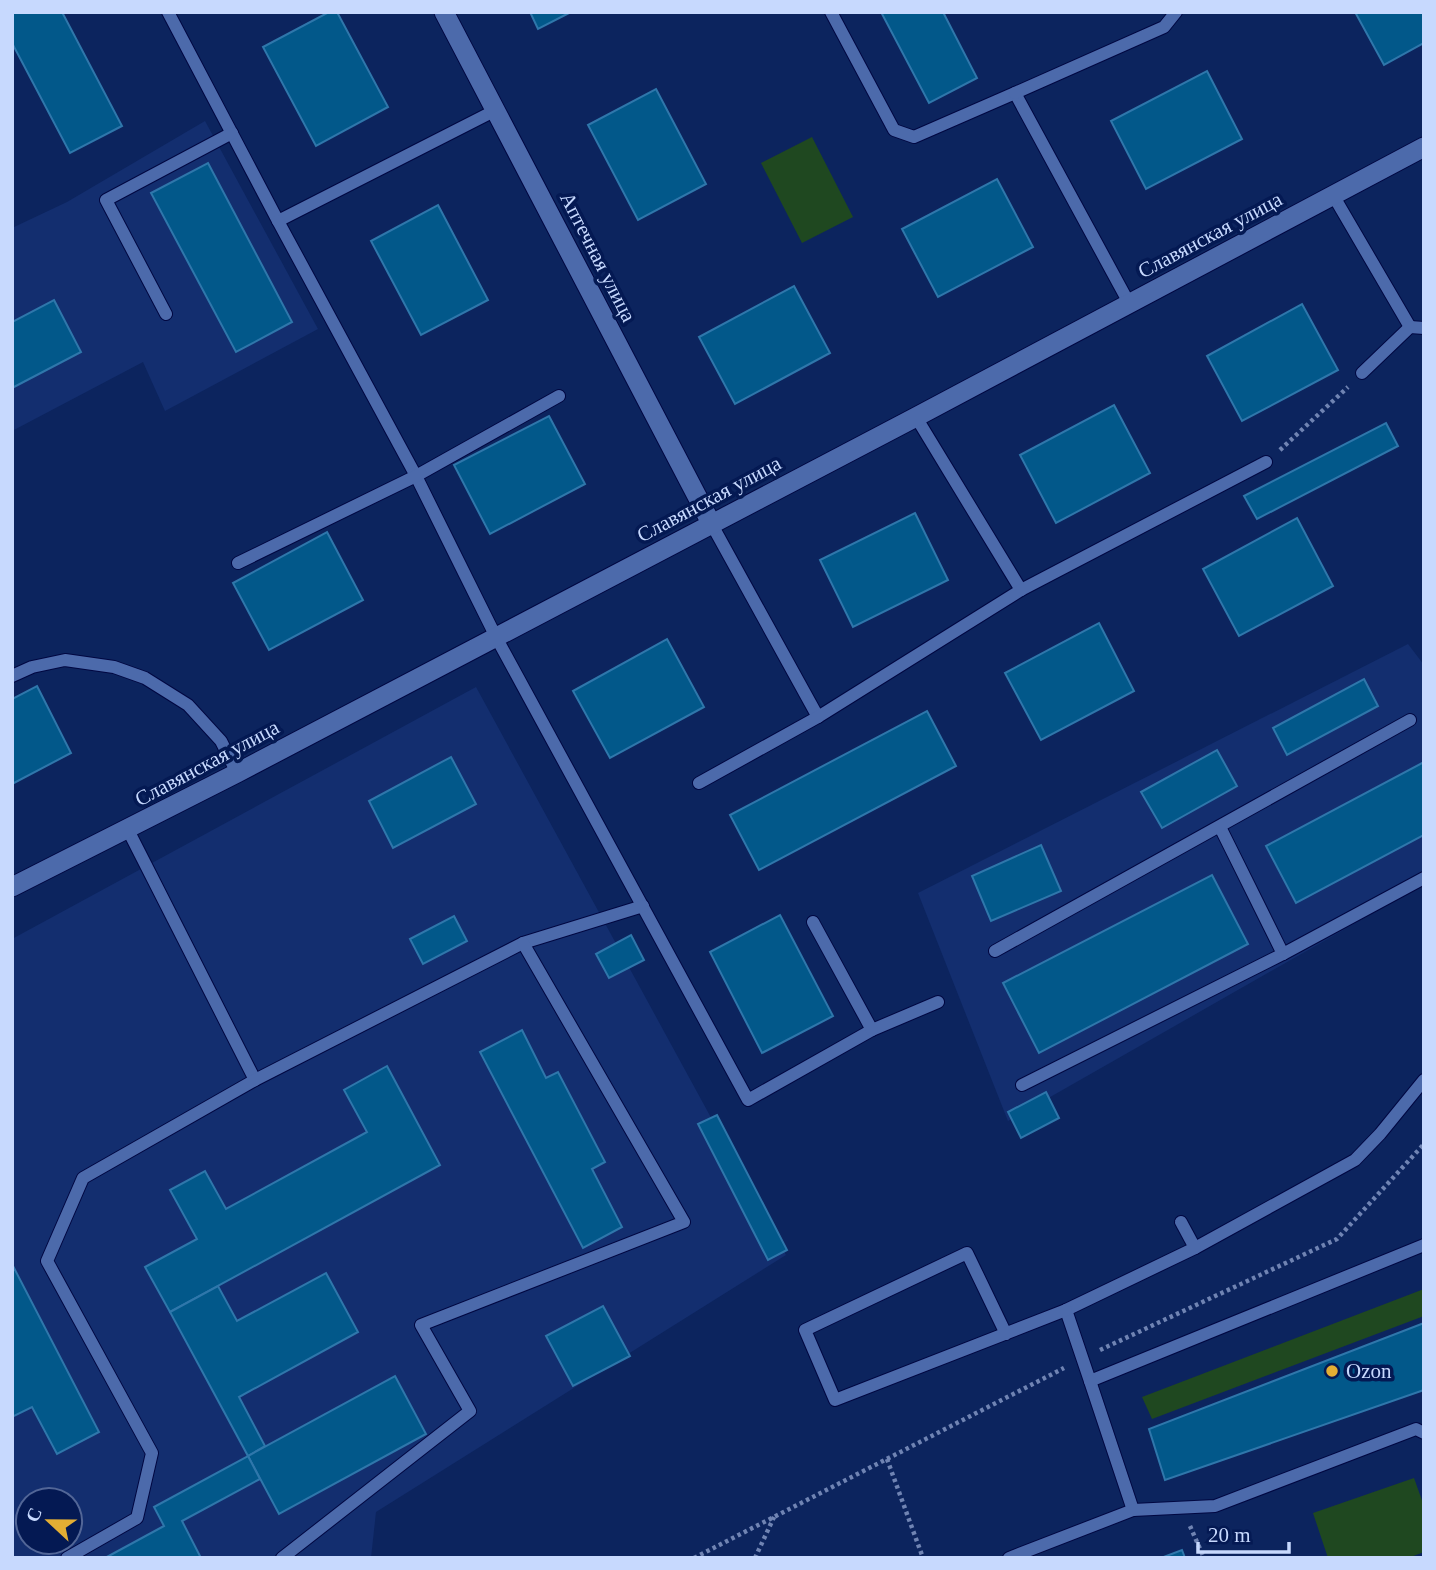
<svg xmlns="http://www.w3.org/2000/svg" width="1436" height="1570" font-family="'Times New Roman',serif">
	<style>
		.built { fill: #132e6f; fill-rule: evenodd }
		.green { fill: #1f4820 }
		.building { fill: #02588a; stroke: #2f77ab; stroke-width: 2 }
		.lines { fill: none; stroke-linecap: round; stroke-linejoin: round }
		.service-casing { stroke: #000741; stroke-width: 14 }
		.minor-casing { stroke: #000741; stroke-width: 21 }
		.path { stroke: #7084b3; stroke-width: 4.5; stroke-dasharray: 3.5 3.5; stroke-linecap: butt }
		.service { stroke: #4c6aab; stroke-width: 12 }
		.minor { stroke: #4c6aab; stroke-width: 19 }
		.poi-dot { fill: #e3ae34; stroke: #041953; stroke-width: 2.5 }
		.labels { text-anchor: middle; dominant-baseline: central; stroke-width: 7; stroke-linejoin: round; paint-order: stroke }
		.street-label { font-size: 21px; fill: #c7d9fe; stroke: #041953 }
		.poi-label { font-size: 21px; fill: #c7d9fe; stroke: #041953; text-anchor: start }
	</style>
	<rect width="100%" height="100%" fill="#0c245e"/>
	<!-- built -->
	<g class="built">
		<path d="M205,121L318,329L165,411L143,362L12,431V228L67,202Z"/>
		<path d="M1408,644L1424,665V884L1008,1121L918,893Z"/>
		<path d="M476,687L786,1255L376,1512L371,1558H12V939ZM28,1500H70V1542H28Z"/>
	</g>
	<!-- green -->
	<g class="green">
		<path d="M812,137L853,217L802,243L761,163Z"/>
		<path d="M1424,1289V1316L1152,1419L1142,1397Z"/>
		<path d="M1414,1478L1424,1506V1552L1408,1558H1328L1313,1513Z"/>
	</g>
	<!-- building -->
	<g class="building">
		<path d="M12,12H62L122,126L70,153L12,43Z"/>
		<path d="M329,12H337L388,107L316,146L263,47Z"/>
		<path d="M530,12H571L538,29Z"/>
		<path d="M881,12H943L977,78L929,103Z"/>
		<path d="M1355,12H1424V43L1384,65Z"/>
		<path d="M1207,71L1242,139L1146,189L1111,121Z"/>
		<path d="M656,89L706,184L638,220L588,125Z"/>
		<path d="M208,163L292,322L236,352L151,193Z"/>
		<path d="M997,179L1033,247L938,297L902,229Z"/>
		<path d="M438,205L488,300L421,335L371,241Z"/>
		<path d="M794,286L830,353L735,404L699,337Z"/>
		<path d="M54,300L81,352L12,388V322Z"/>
		<path d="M1302,304L1338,370L1242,421L1207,356Z"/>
		<path d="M1114,405L1150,473L1056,523L1020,455Z"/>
		<path d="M549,416L585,484L490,534L454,465Z"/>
		<path d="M1386,423L1398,446L1257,519L1244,496Z"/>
		<path d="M915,513L948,580L853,627L820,560Z"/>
		<path d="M1297,518L1333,586L1239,636L1203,569Z"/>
		<path d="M327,532L363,600L269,650L233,583Z"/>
		<path d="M1099,623L1134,691L1041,740L1005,673Z"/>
		<path d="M667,639L704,707L610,758L573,691Z"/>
		<path d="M1364,679L1378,706L1287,755L1273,728Z"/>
		<path d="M37,686L71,753L12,784V699Z"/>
		<path d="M927,711L956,766L759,870L730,815Z"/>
		<path d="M1217,750L1237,786L1162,828L1141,792Z"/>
		<path d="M451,757L476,804L393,848L369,801Z"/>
		<path d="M1424,762V835L1296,903L1266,846Z"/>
		<path d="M1041,845L1061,891L991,921L972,876Z"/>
		<path d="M1212,875L1248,944L1039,1053L1003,983Z"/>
		<path d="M780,915L833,1016L762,1053L710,952Z"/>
		<path d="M454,916L467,941L423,964L410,939Z"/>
		<path d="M631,935L644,960L609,978L596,954Z"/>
		<path d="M522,1030L546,1078L558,1072L605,1162L592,1169L622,1227L583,1248L480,1052Z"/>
		<path d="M387,1066L440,1165L170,1312L145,1267L197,1239L170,1190L205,1171L226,1209L367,1132L344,1090Z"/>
		<path d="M1046,1092L1059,1118L1021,1138L1008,1112Z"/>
		<path d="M717,1115L787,1250L768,1260L698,1124Z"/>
		<path d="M13,1266L99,1432L57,1454L32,1407L12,1417Z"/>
		<path d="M326,1273L358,1332L239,1397L265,1446L248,1456L170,1312L218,1286L237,1321Z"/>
		<path d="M603,1306L630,1356L573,1386L546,1336Z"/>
		<path d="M1424,1323V1390L1165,1480L1149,1429Z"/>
		<path d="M395,1376L426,1434L279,1514L248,1456Z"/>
		<path d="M248,1456L260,1479L182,1521L201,1558H105L164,1526L154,1507Z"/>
		<path d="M1182,1550L1185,1558H1161Z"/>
	</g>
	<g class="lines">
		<defs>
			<g id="service">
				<path d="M168,12L278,221L496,110"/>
				<path d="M831,12L894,130L914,137L1015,93L1129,303"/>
				<path d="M1015,93L1164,27L1176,12"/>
				<path d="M1333,195L1410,327"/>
				<path d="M278,221L416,476L496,637L748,1100L872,1030L938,1002"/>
				<path d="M166,314L106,200L232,133"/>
				<path d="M1362,373L1410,327L1424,328"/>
				<path d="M916,417L1021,590"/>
				<path d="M711,523L818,717"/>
				<path d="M238,563L416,476L559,396"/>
				<path d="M12,676L32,667L65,660L114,667L145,678L188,705L221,741L237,773"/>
				<path d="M699,783L818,717L1021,590L1266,462"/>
				<path d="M1220,827L1283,954"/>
				<path d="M128,830L255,1080"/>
				<path d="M813,922L872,1030"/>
				<path d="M995,951L1410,720"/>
				<path d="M1424,1080L1380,1134L1355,1160L1195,1248L1066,1310L1090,1381L1424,1245"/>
				<path d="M1022,1085L1283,954L1424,878"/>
				<path d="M1181,1222L1195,1248"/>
				<path d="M1006,1334L967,1253L805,1330L835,1400L1066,1310"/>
				<path d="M1090,1381L1133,1510"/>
				<path d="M67,1558L137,1518L152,1453L47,1261L83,1178L255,1080L523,943L643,906"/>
				<path d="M282,1558L470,1411L421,1325L684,1222L523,943"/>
				<path d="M1009,1558L1133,1510L1215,1506L1416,1429L1424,1433"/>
			</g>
			<g id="minor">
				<path d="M444,12L711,523"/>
				<path d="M12,887L237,773L916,417L1424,147"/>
			</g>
		</defs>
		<!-- service casing -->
		<use href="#service" class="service-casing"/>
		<!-- minor casing -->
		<use href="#minor" class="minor-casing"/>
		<!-- path -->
		<g class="path">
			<path d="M1280,450L1348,387"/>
			<path d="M1100,1350L1337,1239L1424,1144"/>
			<path d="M887,1459L923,1558"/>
			<path d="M1190,1526L1204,1558"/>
			<path d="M694,1558L1064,1368"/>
			<path d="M755,1558L774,1517"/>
		</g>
		<!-- service -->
		<use href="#service" class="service"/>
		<!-- minor -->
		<use href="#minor" class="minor"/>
	</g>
	<!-- markers -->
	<circle class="poi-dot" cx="1332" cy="1371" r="7"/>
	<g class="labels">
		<!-- street labels -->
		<g class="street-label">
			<text transform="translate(1210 235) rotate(-28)">Славянская улица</text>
			<text transform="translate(598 257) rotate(63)">Аптечная улица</text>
			<text transform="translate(709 499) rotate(-28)">Славянская улица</text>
			<text transform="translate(207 763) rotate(-28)">Славянская улица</text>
		</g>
		<!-- poi labels -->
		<g class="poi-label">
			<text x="1346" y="1371">Ozon</text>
		</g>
	</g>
	<!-- border -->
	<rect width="1436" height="1570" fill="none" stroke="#c7d9fe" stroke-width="28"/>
	<!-- north arrow -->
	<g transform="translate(49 1521) rotate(292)"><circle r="33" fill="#041953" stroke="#526697" stroke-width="2"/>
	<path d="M0-5L12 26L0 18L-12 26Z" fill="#e3ae34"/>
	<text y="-10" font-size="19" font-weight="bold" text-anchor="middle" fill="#c7d9fe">С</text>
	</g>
	<!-- scale -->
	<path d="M1198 1542v10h91v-10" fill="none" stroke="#c7d9fe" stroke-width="3.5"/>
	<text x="1208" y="1542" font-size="21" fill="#c7d9fe" stroke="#041953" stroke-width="5" paint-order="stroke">20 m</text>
</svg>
